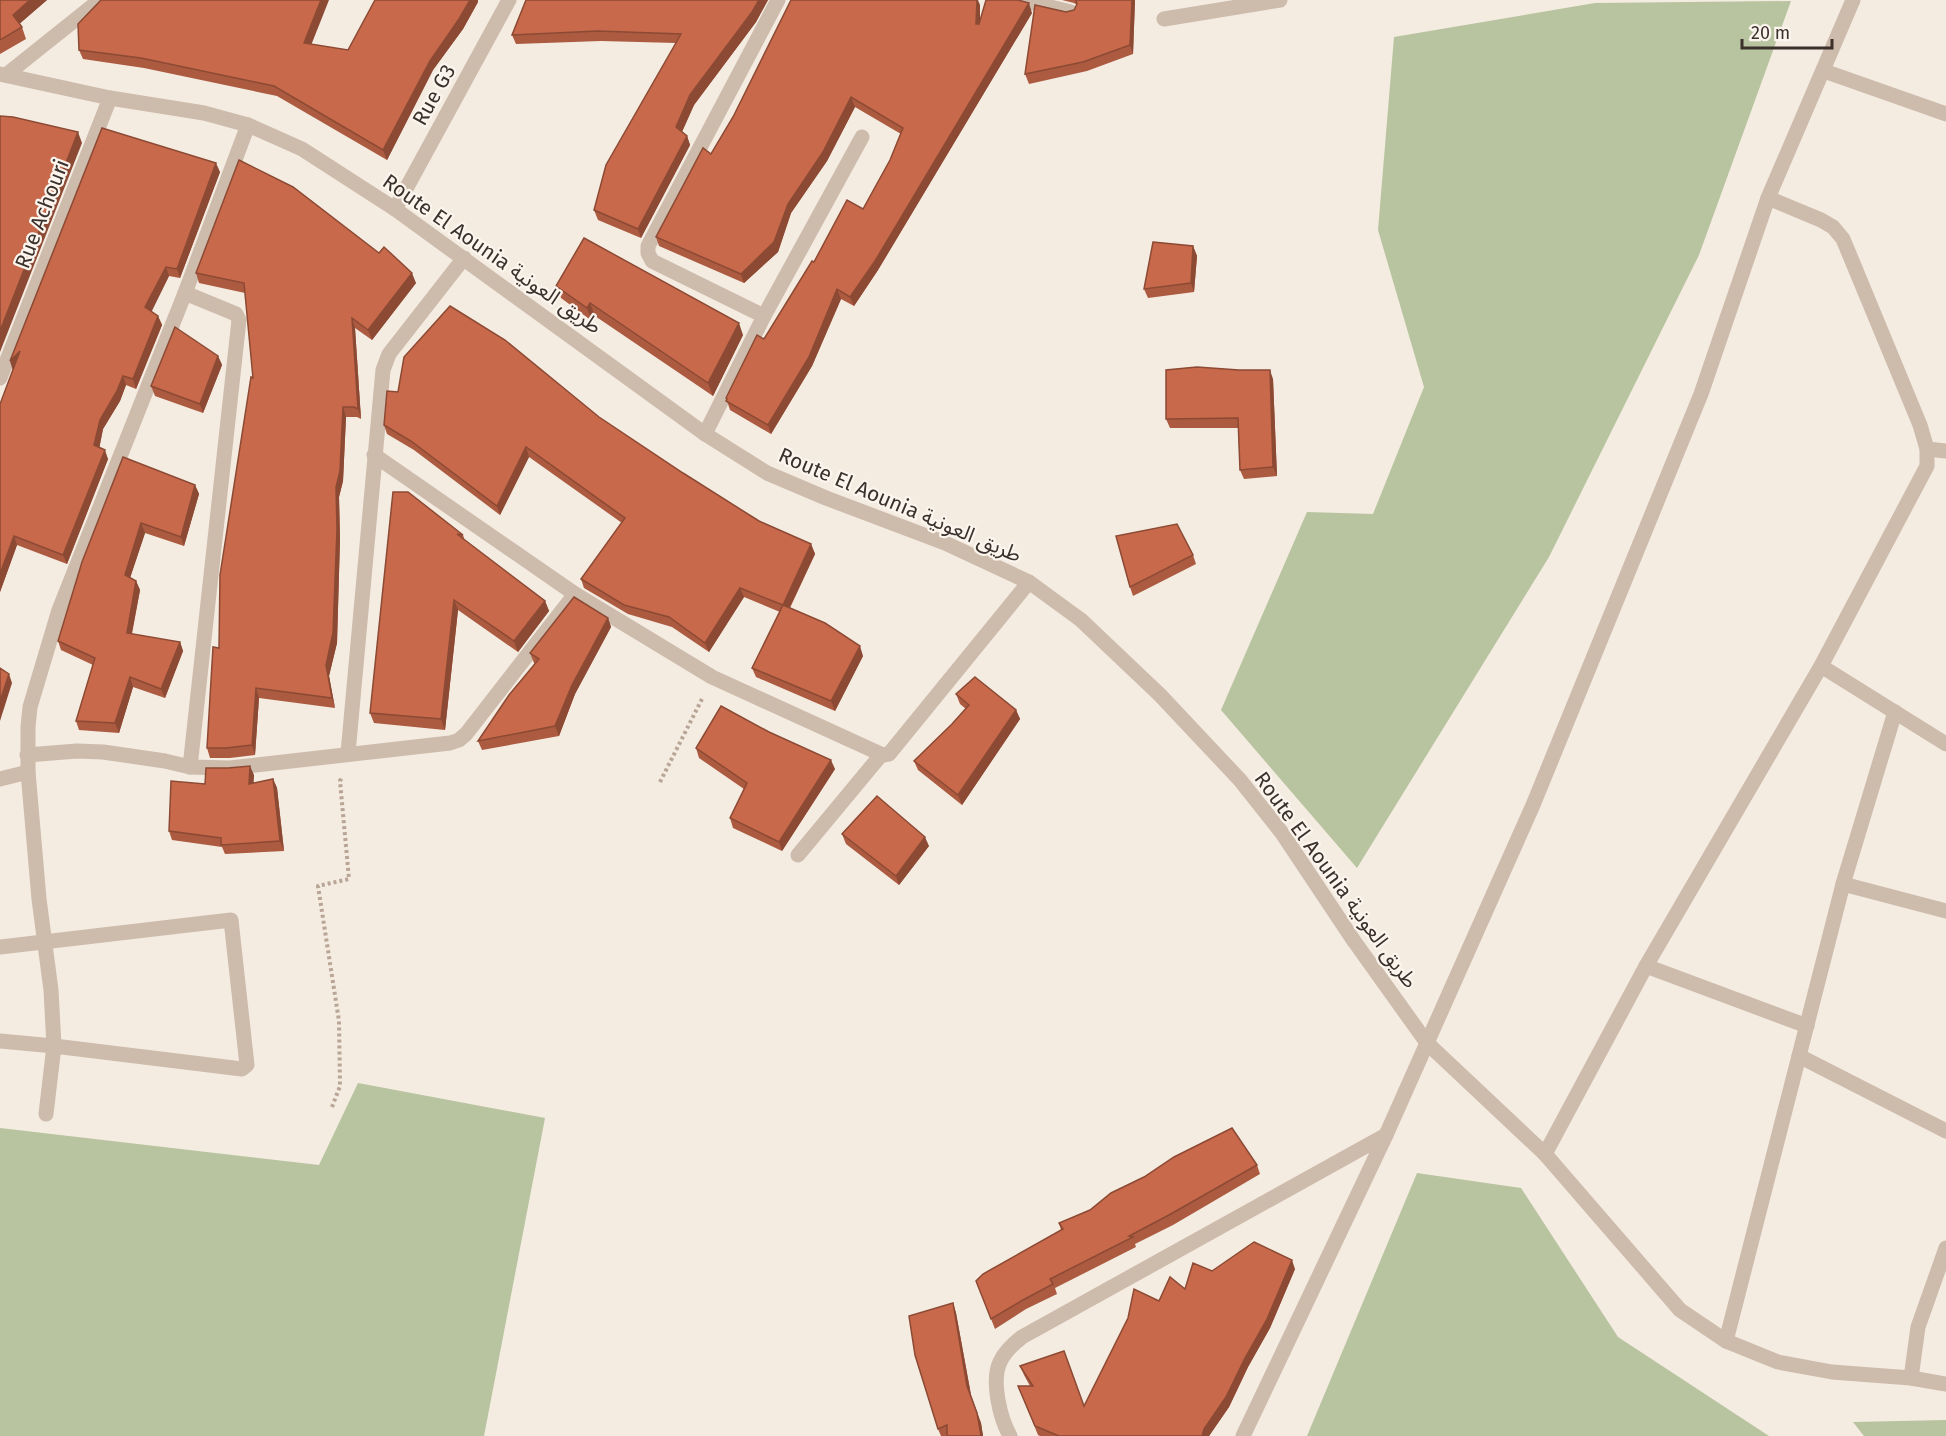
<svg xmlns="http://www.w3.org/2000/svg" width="1946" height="1436" font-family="'Fira Sans','Noto Sans Arabic',sans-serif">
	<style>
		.green { fill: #b8c4a0 }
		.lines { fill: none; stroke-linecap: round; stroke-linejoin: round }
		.path { stroke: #b9a596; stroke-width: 4; stroke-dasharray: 3 3; stroke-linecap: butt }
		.minor { stroke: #cdbbac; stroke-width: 15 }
		.wall { fill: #ac5a40 }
		.shaded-wall { fill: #8c4a34 }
		.building { fill: #c8694b; stroke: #8c4a34; stroke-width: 1.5 }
		.labels { text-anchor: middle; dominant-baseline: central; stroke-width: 4.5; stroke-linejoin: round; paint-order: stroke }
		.street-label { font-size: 21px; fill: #3b302b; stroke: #fbf5ee }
	</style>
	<rect width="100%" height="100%" fill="#f4ebe1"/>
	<!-- green -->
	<g class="green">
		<path d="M1791,1L1699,255L1549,557L1357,868L1221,710L1307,512L1373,514L1424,387L1378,230L1394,37L1595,3Z"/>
		<path d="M358,1083L545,1118L484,1436H0V1128L319,1165Z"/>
		<path d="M1417,1173L1521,1188L1618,1337L1769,1436H1307Z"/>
		<path d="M1946,1420V1436H1864L1853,1422Z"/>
	</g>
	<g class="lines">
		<!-- path -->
		<g class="path">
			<path d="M660,782L703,697"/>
			<path d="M332,1107L340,1086L339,1021L318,886L349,879L340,781L342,777"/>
		</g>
		<!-- minor -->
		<g class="minor">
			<path d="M1021,0L1071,12"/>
			<path d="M1164,19L1280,0"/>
			<path d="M1824,71L1946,114"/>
			<path d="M0,74L110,98L204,113L248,125L302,149L395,209L705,434L767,473L826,498L945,543L1029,582L1081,620L1160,695L1240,780L1282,833L1354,941L1427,1043L1545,1154L1680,1310L1726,1341L1778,1362L1832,1372L1911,1378L1946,1384"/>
			<path d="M6,75L100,0"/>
			<path d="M395,209L509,0"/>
			<path d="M185,293L236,314L239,320L190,767"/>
			<path d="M764,316L652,261L648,253V246L778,0"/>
			<path d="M0,378L110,98"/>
			<path d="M705,434L764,316L862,137"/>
			<path d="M1927,449L1946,451"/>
			<path d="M374,455L575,594L712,677L883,755L889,754L1029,582"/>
			<path d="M1821,666L1946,744"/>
			<path d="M348,753L383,370L389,354L464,258"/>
			<path d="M27,755L77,751L103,752L165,761L190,767L230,768L450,743L459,740L466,734L575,594"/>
			<path d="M0,779L28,772"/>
			<path d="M798,855L881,755"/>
			<path d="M1843,884L1895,712"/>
			<path d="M0,947L231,920L247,1065L242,1069L54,1046L0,1041"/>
			<path d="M1646,966L1807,1026"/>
			<path d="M1799,1056L1946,1131"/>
			<path d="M46,1114L54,1046L51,990L39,899L28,772V727L30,707L59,610L185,293L248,125"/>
			<path d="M1545,1154L1646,966L1821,666L1927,466V449L1920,425L1843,239L1833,227L1821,220L1768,198"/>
			<path d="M1726,1341L1843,884L1946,911"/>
			<path d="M1911,1378L1918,1327L1946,1248"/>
			<path d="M1010,1436C1000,1418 991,1381 1000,1362C1005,1351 1013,1344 1022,1337L1386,1135"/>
			<path d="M1243,1436L1386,1135L1533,805L1701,394L1768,198L1853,0"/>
		</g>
	</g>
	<!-- wall -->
	<g class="wall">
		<path d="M0,0H47L19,24L22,27L26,39L0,54Z"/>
		<path d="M526,0H768L756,22L694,105L682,132L687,136L690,145L641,238L598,220L594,210L676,43L601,41L516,44L512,35Z"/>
		<path d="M1062,0H1135L1133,54L1087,71L1029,84L1025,74L1066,12L1074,10L1077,5L1074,3Z"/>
		<path d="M478,2L463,29L433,70L387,160L277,96L144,68L83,59L79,50L311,44L348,50Z"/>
		<path d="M980,5V22L1032,13L878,270L854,306L841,299L812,366L771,434L730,410L726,398L814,262L863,209L890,160L901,134L855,107L827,161L791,213L778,252L744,283L659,246L656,237L711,154Z"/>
		<path d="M220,172L180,278L169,276L151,311L158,316L162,325L136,389L126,385L120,401L103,429L99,448L108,459L67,564L17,545L0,592V404Z"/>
		<path d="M1193,246L1197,256L1194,292L1148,298L1144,289Z"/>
		<path d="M196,273L416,283L372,340L355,328L361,419L357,417H346L343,481L339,497L340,539L337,643L329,676L335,708L259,698L255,755L230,758H210L207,748L253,378L245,293L199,283Z"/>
		<path d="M556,286L743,335L713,396L595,316L592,321L561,298Z"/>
		<path d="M218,356L222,365L203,413L155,396L151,386Z"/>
		<path d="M1273,379L1277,476L1244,479L1240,470L1238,428H1170L1166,419Z"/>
		<path d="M599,417L683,473L759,521L811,544L815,554L790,608L863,656L835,711L756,677L752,668L780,612L744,597L709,652L672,627L628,614L584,588L581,579L622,523L529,457L500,515L414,450L387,434L384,425Z"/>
		<path d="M195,485L199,494L184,546L145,533L130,578L136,581L140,590L132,634L180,642L183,651L165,698L133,687L119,733L79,730L76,721L93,665L61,650L58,641L82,562Z"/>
		<path d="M393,492L463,535L465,541L545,601L549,611L518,652L458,610L445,730L374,723L370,713Z"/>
		<path d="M1193,555L1196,564L1133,596L1130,587Z"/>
		<path d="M608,618L611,627L575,694L559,736L482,750L478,741L535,663H534L530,653Z"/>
		<path d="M956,694L1016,710L1020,719L962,805L918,770L914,761L952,724L966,709L960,704Z"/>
		<path d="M696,748L835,769L782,851L733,828L730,818L744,789L699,758Z"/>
		<path d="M254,775L253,783L273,779L277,788L284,851L225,854L222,847L172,840L169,831L205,784Z"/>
		<path d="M842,834L929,846L899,885L846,844Z"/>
		<path d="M1257,1165L1260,1174L1173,1225L1135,1244L1136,1247L1055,1288L1057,1294L1026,1309L995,1329L976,1281L1061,1230L1059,1223Z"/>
		<path d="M1295,1269L1270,1328L1248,1367L1229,1407L1209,1436H1040L1038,1435L1018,1386H1030L1024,1375L1020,1366L1084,1406L1159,1301L1185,1289L1212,1271Z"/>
		<path d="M953,1303L956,1313L971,1395L981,1423L983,1436H941L938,1429Z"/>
	</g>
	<!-- shaded-wall -->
	<g class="shaded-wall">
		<path d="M30,0H47L17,26L13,15Z"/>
		<path d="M321,0H329L308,53L304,43Z"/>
		<path d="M470,0H478V2L463,29L433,70L387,160L383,150L430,61Z"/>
		<path d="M759,0H768L756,22L694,105L680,136L676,127L690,95Z"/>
		<path d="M977,0H978L980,5V33L976,24Z"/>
		<path d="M1132,0H1135L1133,54L1130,45Z"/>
		<path d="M1029,3L1032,13L878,270L854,306L850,297Z"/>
		<path d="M851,97L855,107L827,161L791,213L778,252L744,283L741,274Z"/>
		<path d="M78,132L82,143L0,352V331Z"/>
		<path d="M687,136L690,145L641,238L638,229Z"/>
		<path d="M216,163L220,172L180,278L177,269Z"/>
		<path d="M1193,246L1197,256L1194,292L1191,283Z"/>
		<path d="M166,267L169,276L149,317L145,307Z"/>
		<path d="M412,273L416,283L372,340L368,330Z"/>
		<path d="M837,289L841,299L812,366L771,434L768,425Z"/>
		<path d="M590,303L595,316L592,321L587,308Z"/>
		<path d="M158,316L162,325L136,389L133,379Z"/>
		<path d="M352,318L355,328L361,419L358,409Z"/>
		<path d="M739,323L743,335L713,396L708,383Z"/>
		<path d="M20,351L13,371L10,361Z"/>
		<path d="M218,356L222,365L203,413L200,404Z"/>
		<path d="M1270,370L1273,379L1277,476L1273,467Z"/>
		<path d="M123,376L126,385L120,401L103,429L98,455L94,445L100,420Z"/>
		<path d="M343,407L346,417L343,481L339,497L340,539L337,643L329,676L335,708L332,698L326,665L336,487Z"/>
		<path d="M526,447L529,457L500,515L497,506Z"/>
		<path d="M105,450L108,459L67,564L63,555Z"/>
		<path d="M195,485L199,494L184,546L181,537Z"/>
		<path d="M141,523L145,533L128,584L125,575Z"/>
		<path d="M14,536L17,545L0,592V574Z"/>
		<path d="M811,544L815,554L786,615L783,605Z"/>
		<path d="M136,581L140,590L130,642L127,633Z"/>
		<path d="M740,588L744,597L709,652L705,643Z"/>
		<path d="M454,600L458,610L445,730L441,719Z"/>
		<path d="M545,601L549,611L518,652L514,641Z"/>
		<path d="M608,618L611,627L575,694L559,736L555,726L572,685Z"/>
		<path d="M180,642L183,651L165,698L161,689Z"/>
		<path d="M860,646L863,656L835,711L831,701Z"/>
		<path d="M9,674L12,683L0,721V701Z"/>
		<path d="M130,677L133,687L119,733L115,723Z"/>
		<path d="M256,688L259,698L255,755L252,745Z"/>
		<path d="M1016,710L1020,719L962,805L958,795Z"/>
		<path d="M831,760L835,769L782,851L779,842Z"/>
		<path d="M250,766L254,775L253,793L249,784Z"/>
		<path d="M273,779L277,788L284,851L280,841Z"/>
		<path d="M925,837L929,846L899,885L896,876Z"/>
		<path d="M1292,1260L1295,1269L1270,1328L1248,1367L1229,1407L1209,1436H1202L1204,1429L1245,1358Z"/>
		<path d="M953,1303L956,1313L971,1395L967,1386Z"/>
		<path d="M977,1413L981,1423L983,1436H981Z"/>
	</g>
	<!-- building -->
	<g class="building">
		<path d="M0,0H30L13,15L22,27L0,40Z"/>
		<path d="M101,0H321L304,43L348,50L375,0H470L459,19L430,61L383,150L274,86L141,58L79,50L78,24Z"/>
		<path d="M526,0H759L752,12L690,95L676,127L687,136L638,229L594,210L606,165L681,34L598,31L512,35Z"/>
		<path d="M791,0H977L976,24H979L986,0H1018L1029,3L875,261L850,297L837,289L809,357L768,425L726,401L727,399L726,398L757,335L764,339L812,261L814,262L847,200L863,209L890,160L903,128L851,97L823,152L788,204L774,242L741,274L656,237L703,148L711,154L733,117Z"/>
		<path d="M1076,0H1132L1130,45L1083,62L1025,74L1035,5L1066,12L1074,10L1077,4Z"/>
		<path d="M0,116L13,117L78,132L0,331Z"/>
		<path d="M102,128L216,163L177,269L166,267L145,307L158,316L133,379L123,376L117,391L100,420L94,445L105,450L63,555L14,536L0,574V404L20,351L10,361Z"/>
		<path d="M239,160L293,187L379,253L384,247L412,273L368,330L352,318L358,409L354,407H343L340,471L336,487L337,529L333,633L326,665L332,698L256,688L252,745L226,748H207L213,647L219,648L220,575L251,377L253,378L244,283L196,273Z"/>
		<path d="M584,238L739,323L708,383L590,303L587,308L556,286Z"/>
		<path d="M1153,242L1193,246L1191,283L1144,289Z"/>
		<path d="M450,306L505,340L599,417L683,473L759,521L811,544L783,605L740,588L705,643L669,617L624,605L581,579L625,518L526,447L497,506L411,441L384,425L387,391L398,392L404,357Z"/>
		<path d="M175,327L218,356L200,404L151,386Z"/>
		<path d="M1197,367L1239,370H1270L1273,467L1240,470L1238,418L1166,419V370Z"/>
		<path d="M123,457L195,485L181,537L141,523L125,575L136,581L127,633L180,642L161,689L130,677L115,723L76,721L95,658L58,641L82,562Z"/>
		<path d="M393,492H408L463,535L457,534L545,601L514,641L454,600L441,719L370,713Z"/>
		<path d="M1177,524L1193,555L1130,587L1116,536Z"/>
		<path d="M574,597L608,618L572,685L555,726L478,741L509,695L539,659L530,653Z"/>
		<path d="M783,605L825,623L860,646L831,701L752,668Z"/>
		<path d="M0,668L9,674L0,701Z"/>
		<path d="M975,677L1016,710L958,795L914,761L952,724L969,705L956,694Z"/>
		<path d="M721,706L769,732L831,760L779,842L730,818L747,783L696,748Z"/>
		<path d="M250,766L249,784L273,779L280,841L221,845V838L169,831L171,781L205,784L206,768H228Z"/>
		<path d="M877,796L925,837L896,876L842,834Z"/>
		<path d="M1232,1128L1257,1165L1169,1215L1129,1236L1133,1237L1050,1279L1053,1284L1023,1300L991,1319L976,1281L983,1274L1063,1229L1059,1223L1090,1210L1111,1193L1144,1177L1174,1157Z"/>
		<path d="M1254,1242L1292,1260L1267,1319L1245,1358L1226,1397L1204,1429L1202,1436H1059L1035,1426L1018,1386H1033L1020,1366L1064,1351L1084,1406L1128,1318L1134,1289L1159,1301L1170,1277L1185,1289L1193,1263L1212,1271Z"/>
		<path d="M953,1303L967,1386L977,1413L981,1436H947V1425L938,1429L915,1355L909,1316Z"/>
	</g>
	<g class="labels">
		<!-- street labels -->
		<g class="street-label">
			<text transform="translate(434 95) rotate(-61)">Rue G3</text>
			<text transform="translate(42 214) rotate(-69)">Rue Achouri</text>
			<text transform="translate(492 254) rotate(35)">Route El Aounia طريق العونية</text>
			<text transform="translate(900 505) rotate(23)">Route El Aounia طريق العونية</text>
			<text transform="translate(1336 880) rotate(54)">Route El Aounia طريق العونية</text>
		</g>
	</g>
	<!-- scale -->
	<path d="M1742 39v9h90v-9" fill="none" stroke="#3b302b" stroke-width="3"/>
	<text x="1751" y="39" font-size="18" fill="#3b302b" stroke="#fbf5ee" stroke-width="4.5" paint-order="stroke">20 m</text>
</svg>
